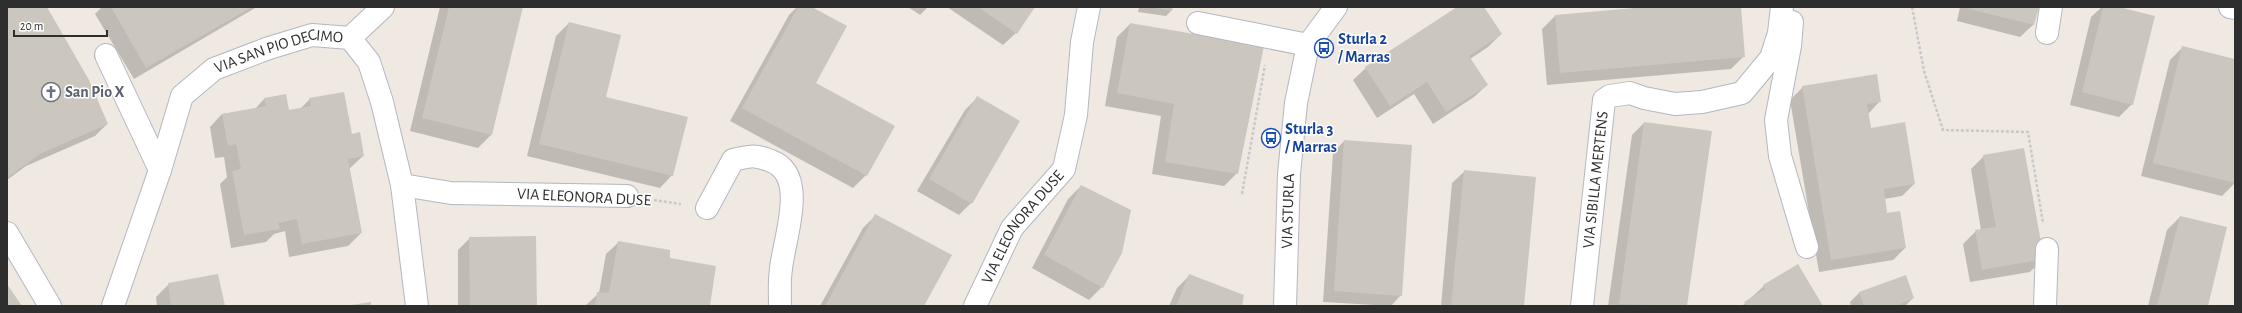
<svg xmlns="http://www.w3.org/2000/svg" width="2242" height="313" viewBox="0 0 2242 313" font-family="'Alegreya Sans',sans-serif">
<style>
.shadow{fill:#0003}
.building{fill:#cbc7bf}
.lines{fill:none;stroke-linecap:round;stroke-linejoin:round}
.minor-casing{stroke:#b4b7c1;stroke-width:24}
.path{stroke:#c9c9c9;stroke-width:2.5;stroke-dasharray:3 2;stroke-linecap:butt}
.minor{stroke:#fff;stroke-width:22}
.labels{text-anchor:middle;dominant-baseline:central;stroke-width:3;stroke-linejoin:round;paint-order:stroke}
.transit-label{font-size:16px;font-weight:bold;fill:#164399;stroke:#fff;text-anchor:start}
.street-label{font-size:16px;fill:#2e2e2e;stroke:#fff}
.worship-label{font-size:16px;font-weight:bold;fill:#5b616d;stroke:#fff;text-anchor:start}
</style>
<rect width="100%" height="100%" fill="#efe9e1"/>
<g class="shadow">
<path d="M7,7H46L107,124L95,136L26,166L7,180Z"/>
<path d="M102,7H257L134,79L95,14Z"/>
<path d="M440,7H522L491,135L478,148L410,131Z"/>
<path d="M797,7H810L815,83L866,175L853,188L730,121L789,15Z"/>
<path d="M908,7H928L920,15Z"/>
<path d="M947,7H1034L1016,33L1003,45Z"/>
<path d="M1139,7H1172L1171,11L1166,16L1138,12Z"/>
<path d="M1459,7H1483L1501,34L1488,47L1470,59L1487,85L1474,97L1433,124L1414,94L1377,118L1353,80L1366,68Z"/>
<path d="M1657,7H1740L1744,56L1731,69L1547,85L1542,29L1555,16Z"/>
<path d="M1960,7H2038L2033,25L2020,37L1957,21Z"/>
<path d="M2102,7H2115L2132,104L2119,117L2070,105L2091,17Z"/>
<path d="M569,23L605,98L672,175L660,188L527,156L556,36Z"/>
<path d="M1130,24L1237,173L1224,186L1152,174L1161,116L1105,106L1117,37Z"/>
<path d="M2183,47L2235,60V183L2222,196L2141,176L2170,60Z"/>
<path d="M1803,87L1880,101L1868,114L1870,129L1914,184L1902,196L1884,199L1887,214L1905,248L1893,260L1819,272L1790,100Z"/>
<path d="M977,98L971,203L959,215L917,191L965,110Z"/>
<path d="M264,99L288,111L300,109L310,99L363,156L349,169L361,233L348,246L289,257L285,231L274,234L266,242L231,248L220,184L227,177L224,157L215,158L210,127L222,114L255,109Z"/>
<path d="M1644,123L1710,132L1686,306H1608L1632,135Z"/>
<path d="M1344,141L1401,295L1391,306L1323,302L1333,153Z"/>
<path d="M1984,156L2043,259L2030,272L1970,282L1963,244L1976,231L1981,230L1971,169Z"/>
<path d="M1465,171L1523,306H1441L1452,183Z"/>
<path d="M1081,186L1102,287L1089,300L1032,268L1068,199Z"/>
<path d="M876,215L923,306H820L863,228Z"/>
<path d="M2180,217L2225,228L2207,306H2148L2167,230Z"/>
<path d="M470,238L536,306H458V250Z"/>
<path d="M619,242L669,259L709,306H585L599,293L606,254Z"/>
<path d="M1190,275L1241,306H1169L1177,288Z"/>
<path d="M169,284L224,306H157L156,297Z"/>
<path d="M1764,286L1822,306H1742Z"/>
<path d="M1859,293L1913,298L1905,306H1851L1850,302Z"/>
</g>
<g class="building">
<path d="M7,7H47L89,80L108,124L40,154L7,178Z"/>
<path d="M111,7H252L146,68Z"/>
<path d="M449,7H523L492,135L422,118Z"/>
<path d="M798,7H812L847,26L816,83L895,126L867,176L742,108Z"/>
<path d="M978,7H1035L1017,34Z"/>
<path d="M1151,7H1173L1172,11Z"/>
<path d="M1457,7H1484L1502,34L1469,56L1488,85L1446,112L1427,82L1390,106L1365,67Z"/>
<path d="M1646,7H1741L1745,57L1560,73L1555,15Z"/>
<path d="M1969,7H2039L2034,25L1969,9Z"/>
<path d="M2103,7H2119L2155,16L2133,105L2082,92Z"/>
<path d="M569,22L621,35L606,97L688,117L673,176L539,144Z"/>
<path d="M1130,23L1264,46L1238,174L1165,162L1174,104L1117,93Z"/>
<path d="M2182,46L2235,59V183L2153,163Z"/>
<path d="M1877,74L1881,102L1867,104L1871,128L1905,122L1915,184L1884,189L1887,213L1900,211L1906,248L1831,260L1802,86Z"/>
<path d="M344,92L352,134L360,132L364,156L348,159L362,233L302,244L297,219L278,223L280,229L244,235L232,171L241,169L236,144L228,146L222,114L266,106L264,98L286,94L289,110L311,106L309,98Z"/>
<path d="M977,96L1020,121L972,204L929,179Z"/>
<path d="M1644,122L1712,131L1687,306L1619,304Z"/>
<path d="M1344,140L1412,145L1402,296L1334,291Z"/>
<path d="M2024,148L2044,259L1982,270L1975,230L1996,227L1983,155Z"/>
<path d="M1464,170L1536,177L1524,306H1451Z"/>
<path d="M1081,185L1131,210L1122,253L1103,288L1044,255Z"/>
<path d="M875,214L952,255L924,306H825Z"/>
<path d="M2180,216L2227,227L2208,306H2157Z"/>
<path d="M536,236L537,306H470L469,237Z"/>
<path d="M618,241L670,250V258L716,266L710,306H595L597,292L609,293Z"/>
<path d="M1798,264L1823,306H1747L1744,302L1765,289L1763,285Z"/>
<path d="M218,274L225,306H171L168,283Z"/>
<path d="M1189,274L1244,295L1242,306H1176Z"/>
<path d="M1906,275L1914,298L1896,306H1864L1859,292Z"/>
<path d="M7,284L22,306H7Z"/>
<path d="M371,302V306H351V305Z"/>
</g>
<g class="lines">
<defs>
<g id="minor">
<path d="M2230,7L2235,8"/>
<path d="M1792,22L1790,46L1776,120L1780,156L1807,247"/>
<path d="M1198,23L1308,45"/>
<path d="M2047,33L2051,7"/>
<path d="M350,38L383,7"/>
<path d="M106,55L160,170"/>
<path d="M402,185L451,193L627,196"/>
<path d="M707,208L733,160C751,156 754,154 771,161C809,175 784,238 781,269C779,281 780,294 780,306"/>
<path d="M7,233L50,306"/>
<path id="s1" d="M113,306L160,170L182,96L214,69L269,48L312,35L350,38L369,62L382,102L402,185L417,306"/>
<path id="s2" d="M975,306L1012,228L1064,169L1076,115L1082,42L1089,7"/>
<path id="s3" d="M1285,306L1289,174L1296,103L1308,45L1336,7"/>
<path id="s4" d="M1582,306L1604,100L1610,96L1630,93L1644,98L1675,104L1702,102L1742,93L1771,58L1779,33L1782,7"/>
<path d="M2045,306L2047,249"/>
</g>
</defs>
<use href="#minor" class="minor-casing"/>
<g class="path">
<path d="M1912,7L1924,71L1943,130L2028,132L2043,223"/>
<path d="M1242,194L1265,65"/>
<path d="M654,200L681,204"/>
</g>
<use href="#minor" class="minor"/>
</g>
<defs>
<symbol id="bus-ring" viewBox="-11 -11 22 22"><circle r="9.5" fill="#fff" stroke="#1a4fb4" stroke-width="1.5"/><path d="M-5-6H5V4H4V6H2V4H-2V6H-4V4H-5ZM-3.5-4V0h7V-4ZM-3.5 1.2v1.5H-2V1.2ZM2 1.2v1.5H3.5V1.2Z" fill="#1a4fb4"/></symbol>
<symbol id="church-ring" viewBox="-11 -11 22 22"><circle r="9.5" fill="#fff" stroke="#6b7280" stroke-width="1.5"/><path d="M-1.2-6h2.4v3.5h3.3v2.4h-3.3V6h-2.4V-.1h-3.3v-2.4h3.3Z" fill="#6b7280"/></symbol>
</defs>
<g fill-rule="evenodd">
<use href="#bus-ring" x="1313" y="37" width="22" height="22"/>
<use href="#church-ring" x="40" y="81" width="22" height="22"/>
<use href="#bus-ring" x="1260" y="127" width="22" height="22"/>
</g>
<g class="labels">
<g class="transit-label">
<text x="1338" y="39">Sturla 2<tspan x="1338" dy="18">/ Marras</tspan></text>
<text x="1285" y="129">Sturla 3<tspan x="1285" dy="18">/ Marras</tspan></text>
</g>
<g class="street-label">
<text stroke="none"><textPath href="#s1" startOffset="331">VIA SAN PIO DECIMO</textPath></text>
<text stroke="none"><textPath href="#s4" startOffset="127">VIA SIBILLA MERTENS</textPath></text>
<text transform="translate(584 197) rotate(3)">VIA ELEONORA DUSE</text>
<text stroke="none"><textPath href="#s3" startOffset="95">VIA STURLA</textPath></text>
<text stroke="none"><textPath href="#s2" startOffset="93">VIA ELEONORA DUSE</textPath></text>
</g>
<g class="worship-label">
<text x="65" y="92">San Pio X</text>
</g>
</g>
<rect width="2242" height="313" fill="none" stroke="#2e2e2e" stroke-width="16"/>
<path d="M14 30v6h93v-6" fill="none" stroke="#2e2e2e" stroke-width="2"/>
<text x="20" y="30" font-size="12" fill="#2e2e2e" stroke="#ffffff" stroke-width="3" paint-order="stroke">20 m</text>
</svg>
